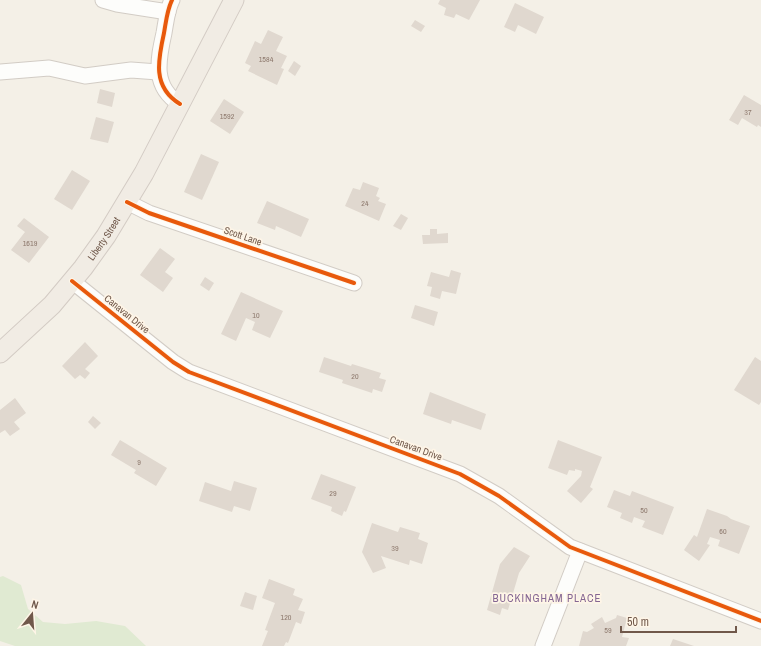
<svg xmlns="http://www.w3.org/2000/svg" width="761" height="646" viewBox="0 0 761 646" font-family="'Archivo Narrow',sans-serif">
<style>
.green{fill:#e0ead2}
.building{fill:#e0d8cf}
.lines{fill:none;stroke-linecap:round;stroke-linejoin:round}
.minor-casing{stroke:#d2ccc5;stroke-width:17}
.major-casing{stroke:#d3cbc4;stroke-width:21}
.minor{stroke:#fdfdfb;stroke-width:15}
.major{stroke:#f1ece4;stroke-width:19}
.cycleway-casing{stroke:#fef5e7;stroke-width:6}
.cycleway{stroke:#e8590c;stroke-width:4}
.labels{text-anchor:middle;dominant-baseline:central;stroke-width:3.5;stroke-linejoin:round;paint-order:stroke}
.number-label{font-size:8px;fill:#8e7a6e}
.street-label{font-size:10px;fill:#70584a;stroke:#fef5e7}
.neighbourhood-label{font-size:11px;letter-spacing:1px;fill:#846693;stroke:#fef5e7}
</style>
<rect width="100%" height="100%" fill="#f4f0e7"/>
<path class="green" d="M3,576L21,585L28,609L43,622L65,624L96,621L125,626L146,646H15L0,641V577Z"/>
<g class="building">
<path d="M440,0H480L469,20L456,14L454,18L444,15L446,8L438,4Z"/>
<path d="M515,3L544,17L536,34L518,25L515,32L504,27Z"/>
<path d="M415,20L425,26L421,32L411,26Z"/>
<path d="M268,30L283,37L276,51L287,56L281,68L284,69L277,85L248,71L251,66L245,63L255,41L261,44Z"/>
<path d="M294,61L301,66L295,76L288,71Z"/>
<path d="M100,89L115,93L112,107L97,103Z"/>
<path d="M744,95L761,105V127L758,125L757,127L742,118L738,125L729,120Z"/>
<path d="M224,99L244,112L230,134L210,121Z"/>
<path d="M96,117L114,122L108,143L90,139Z"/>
<path d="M201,154L219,162L202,200L184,192Z"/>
<path d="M72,170L90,181L72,210L54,199Z"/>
<path d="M363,182L379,188L376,196L380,198L378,201L386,204L379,221L345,206L353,188L360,190Z"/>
<path d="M267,201L309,219L301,237L276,226L275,230L257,223Z"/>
<path d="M401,214L408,218L401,230L393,226Z"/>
<path d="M24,218L49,237L29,263L11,250L25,232L17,226Z"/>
<path d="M430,229H437V234L448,233V243L423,244L422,235H430Z"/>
<path d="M160,248L175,259L165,272L173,278L163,292L140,275Z"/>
<path d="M451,270L461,273L456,294L442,291L440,299L430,296L432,287L427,286L431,272L449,277Z"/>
<path d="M205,277L214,283L209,291L200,285Z"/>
<path d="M241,292L283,311L270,338L252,330L255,322L246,318L236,341L221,334Z"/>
<path d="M415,305L438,312L434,326L411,318Z"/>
<path d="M85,342L98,356L85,369L90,373L85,379L80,375L75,379L62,366Z"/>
<path d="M324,357L351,366L352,364L381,373L379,378L386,380L382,392L373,389L372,393L342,383L343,380L319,372Z"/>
<path d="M755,357L761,361V402L759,405L734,390Z"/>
<path d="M430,392L486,414L481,430L452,420L451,424L423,414Z"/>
<path d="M15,398L26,413L14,422L20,429L10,436L5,430L0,433V410Z"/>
<path d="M93,416L101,423L95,429L88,422Z"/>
<path d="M120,440L167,468L156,486L134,473L136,470L111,455Z"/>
<path d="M558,440L602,457L590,487L593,489L581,503L567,491L581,476L582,471L575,469V471L569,470L567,475L548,468Z"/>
<path d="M321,474L356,487L346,512L344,511L342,516L331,511L332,507L311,499Z"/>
<path d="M234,481L257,488L250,511L234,506L232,512L199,501L205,482L231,491Z"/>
<path d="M614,490L630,496L632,491L674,507L663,535L642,527L645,521L634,517L632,523L620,518L622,513L607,507Z"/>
<path d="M707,509L727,516L731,519L750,526L739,554L718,546L720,540L710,537L707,544L710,545L699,561L684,550L694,535L697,537Z"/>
<path d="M372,523L398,532L400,527L420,533L418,539L428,543L422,564L410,560L409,565L381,556L386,568L373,573L362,552Z"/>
<path d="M514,547L530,556L519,573L508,610L502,608L500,615L487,610L500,564Z"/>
<path d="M269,579L295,589L293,595L303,599L298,610L305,612L301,624L296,622L288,643L286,642L284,646H262L268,631L265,630L275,603L262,598Z"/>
<path d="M245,592L257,596L253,610L240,606Z"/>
<path d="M617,615L627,618L622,637L629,638L626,646H579L583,631L587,632L594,628L591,624L602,617L605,623L616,618Z"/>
<path d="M673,639L694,646H670Z"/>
</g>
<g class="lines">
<defs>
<g id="minor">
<path d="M103,0L117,4L168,12"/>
<path d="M172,0C167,10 166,22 164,33C158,60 152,87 180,104"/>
<path d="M0,72L49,68L85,76L131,70L158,72"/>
<path d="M127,202L149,213L354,283"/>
<path d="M72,281L173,362L189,372L460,474L499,496L570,547L761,621"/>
<path d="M543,646L580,551"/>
</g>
<g id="major">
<path id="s1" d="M0,353L52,305L83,268L106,236L144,173L234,0"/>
</g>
</defs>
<use href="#minor" class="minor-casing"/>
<use href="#major" class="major-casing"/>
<use href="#minor" class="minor"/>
<use href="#major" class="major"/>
<defs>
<g id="cycleway">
<path d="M172,0C167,10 166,22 164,33C158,60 152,87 180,104"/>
<path d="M127,202L149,213L354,283"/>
<path d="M72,281L173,362L189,372L460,474L499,496L570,547L761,621"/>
</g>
</defs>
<use href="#cycleway" class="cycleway-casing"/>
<use href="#cycleway" class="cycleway"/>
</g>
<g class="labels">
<g class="number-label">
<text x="266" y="59">1584</text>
<text x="748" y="112">37</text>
<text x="227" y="116">1592</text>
<text x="365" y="203">24</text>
<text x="30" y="243">1619</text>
<text x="256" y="315">10</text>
<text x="355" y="376">20</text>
<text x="139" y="462">9</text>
<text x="333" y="493">29</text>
<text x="644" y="510">50</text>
<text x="723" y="531">60</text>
<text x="395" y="548">39</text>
<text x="286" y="617">120</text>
<text x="608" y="630">59</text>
</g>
<g class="street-label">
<text transform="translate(243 236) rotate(19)">Scott Lane</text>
<text stroke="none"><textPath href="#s1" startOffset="155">Liberty Street</textPath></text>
<text transform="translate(127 314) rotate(39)">Canavan Drive</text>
<text transform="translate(416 448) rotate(20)">Canavan Drive</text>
</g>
<g class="neighbourhood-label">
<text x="547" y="598">BUCKINGHAM PLACE</text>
</g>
</g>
<g transform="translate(32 614) rotate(17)" stroke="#fef5e7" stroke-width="3" paint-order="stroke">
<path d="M0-3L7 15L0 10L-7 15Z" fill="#70584a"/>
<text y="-6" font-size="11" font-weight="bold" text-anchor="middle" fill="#70584a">N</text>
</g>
<path d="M621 626v6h115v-6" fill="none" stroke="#70584a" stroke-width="2"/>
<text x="627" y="626" font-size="12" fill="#70584a" stroke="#fef5e7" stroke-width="3" paint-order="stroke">50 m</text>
</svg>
